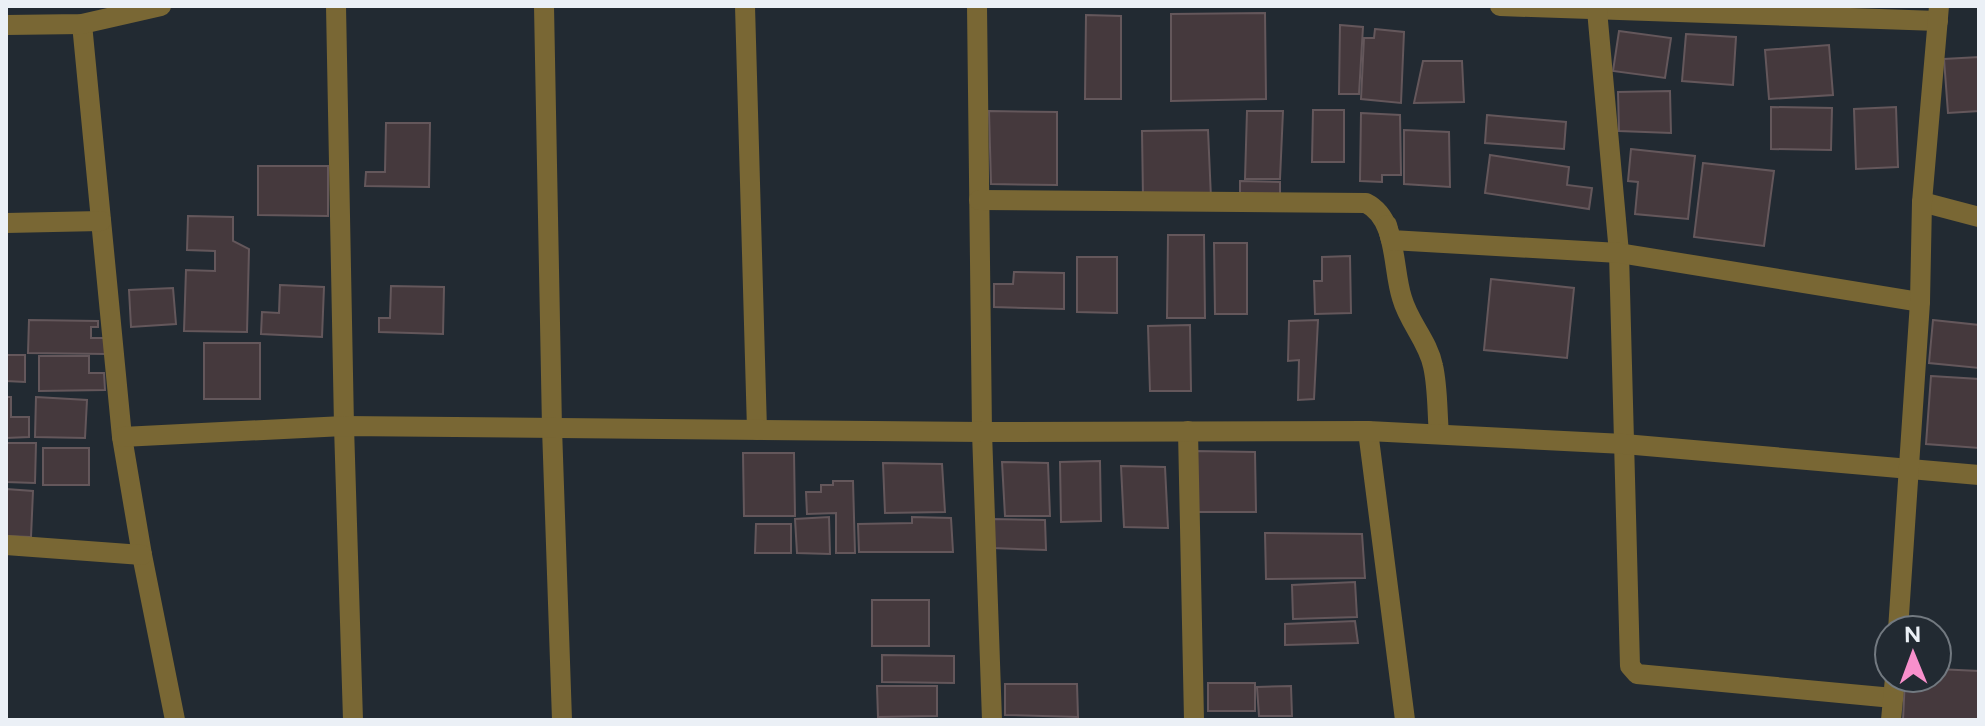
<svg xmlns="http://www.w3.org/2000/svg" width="1985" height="726" viewBox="0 0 1985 726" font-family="Figtree,sans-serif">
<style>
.building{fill:#45393d;stroke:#64575b;stroke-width:2}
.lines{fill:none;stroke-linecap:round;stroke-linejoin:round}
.street{stroke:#796734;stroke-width:20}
</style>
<rect width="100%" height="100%" fill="#222a32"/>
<g class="building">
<path d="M1265,13L1266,99L1171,101V14Z"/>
<path d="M1086,15L1121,16V99H1085Z"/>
<path d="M1340,25L1363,27L1359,94H1339Z"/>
<path d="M1375,29L1404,32L1401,103L1361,99L1364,38H1374Z"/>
<path d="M1619,31L1671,38L1665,78L1613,71Z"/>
<path d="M1686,34L1736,37L1733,85L1682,81Z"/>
<path d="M1829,45L1833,95L1769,99L1765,50Z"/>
<path d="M1979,57V111L1948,113L1944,59Z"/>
<path d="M1423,61H1462L1464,102L1414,103Z"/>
<path d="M1670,91L1671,133L1619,131L1618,92Z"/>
<path d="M1771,107L1832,108L1831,150L1771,149Z"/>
<path d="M1896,107L1898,167L1856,169L1854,109Z"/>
<path d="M1313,110H1344V162H1312Z"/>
<path d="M989,111L1057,112V185L991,184Z"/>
<path d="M1247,111H1283L1280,179H1245Z"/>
<path d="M1361,113L1400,115L1401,175H1382V182L1360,181Z"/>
<path d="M1487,115L1566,122L1564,149L1485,143Z"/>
<path d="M386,123H430L429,187L365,186L366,172H385Z"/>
<path d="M1208,130L1211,198H1143L1142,131Z"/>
<path d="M1404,130L1449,132L1450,187L1404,184Z"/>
<path d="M1631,149L1695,156L1688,219L1635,214L1638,182L1628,181Z"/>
<path d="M1490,155L1569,167L1567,185L1592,188L1589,209L1485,193Z"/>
<path d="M1703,163L1774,171L1764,246L1694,237Z"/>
<path d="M258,166H328V216L258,215Z"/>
<path d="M1240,181L1280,182V199L1240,198Z"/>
<path d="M188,216L233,217V241L249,249L247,332L184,331L186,270L215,271V251L187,250Z"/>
<path d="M1168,235H1204L1205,318H1167Z"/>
<path d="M1214,243H1247V314H1215Z"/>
<path d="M1350,256L1351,313L1315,314L1314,281H1322V257Z"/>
<path d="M1077,257H1117V313L1077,312Z"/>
<path d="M1014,272L1064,273V309L994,307V284H1013Z"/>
<path d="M1491,279L1574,288L1567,358L1484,350Z"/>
<path d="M280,285L324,287L322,337L261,334L262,312L279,313Z"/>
<path d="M391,286L444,287L443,334L379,332V318H390Z"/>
<path d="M173,288L176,324L131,327L129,290Z"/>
<path d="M29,320L98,321V327H91V338H107L106,354L28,353Z"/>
<path d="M1318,320L1314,399L1298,400L1299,360L1288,361L1289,321Z"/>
<path d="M1933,320L1979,325V368L1929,363Z"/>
<path d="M1190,325L1191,391H1150L1148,326Z"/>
<rect x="204" y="343" width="56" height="56"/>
<path d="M6,355H25V382L6,381Z"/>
<path d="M39,356H89V373H104L105,390L39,391Z"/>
<path d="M1931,376L1979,379V448L1926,444Z"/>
<path d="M6,397H11V417H29V437L6,438Z"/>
<path d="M36,397L87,400L85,438L35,437Z"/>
<path d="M6,443H36L35,483L6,482Z"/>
<rect x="43" y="448" width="46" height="37"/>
<path d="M1195,451L1255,452L1256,512H1198Z"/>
<path d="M743,453H794L795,516H744Z"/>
<path d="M1100,461L1101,521L1061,522L1060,462Z"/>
<path d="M1002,462L1048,463L1050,516H1005Z"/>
<path d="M883,463L942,464L945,512L885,513Z"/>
<path d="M1121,466L1165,467L1168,528L1124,527Z"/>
<path d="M833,481H853L855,553H836V513L807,514L806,492H821V485H833Z"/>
<path d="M6,489L33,491L31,537L6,536Z"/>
<path d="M829,517L830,554L797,553L795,519Z"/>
<path d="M912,517L951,518L953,552H859L858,524L912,523Z"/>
<path d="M990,519L1045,520L1046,550L992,548Z"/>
<path d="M756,524H791V553H755Z"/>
<path d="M1265,533L1362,534L1365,578L1266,579Z"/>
<path d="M1355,582L1357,617L1293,619L1292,585Z"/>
<rect x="872" y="600" width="57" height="46"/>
<path d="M1355,621L1358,643L1285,645V624Z"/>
<path d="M882,655L954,656V683L882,682Z"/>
<path d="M1937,669L1979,671V720H1903L1905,678H1937Z"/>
<rect x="1208" y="683" width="47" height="28"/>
<path d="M1005,684H1077L1078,717L1005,715Z"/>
<path d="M877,686H937V716L878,717Z"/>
<path d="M1291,686L1292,716H1259L1257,687Z"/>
</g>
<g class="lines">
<g class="street">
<path d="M336,6L344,426L353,720"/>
<path d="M544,6L552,428L562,720"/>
<path d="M745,6L757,430"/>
<path d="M977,6L982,432L992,720"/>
<path d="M1500,6L1938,21"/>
<path d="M1597,10L1619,253L1630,666L1637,674L1893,698"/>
<path d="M82,24L122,437L142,555L175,720"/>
<path d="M6,25L82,24L161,6"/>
<path d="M979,200L1366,203C1398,219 1392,268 1402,298C1409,323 1428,341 1433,366C1438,388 1437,412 1439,434"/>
<path d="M1922,202L1979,217"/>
<path d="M6,223L101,221"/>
<path d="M1387,225L1391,240L1619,253L1920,302"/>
<path d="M1188,431L1194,720"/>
<path d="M1368,431L1405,720"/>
<path d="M122,437L344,426L982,432L1368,431L1624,444L1979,475"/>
<path d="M6,545L142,555"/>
<path d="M1898,630L1920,302L1922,202L1939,6"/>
<path d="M1891,720L1895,678"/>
</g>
</g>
<rect width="1985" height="726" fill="none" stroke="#ebf0f6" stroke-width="16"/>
<g transform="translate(1913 654) rotate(359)"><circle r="38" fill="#222a32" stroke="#727980" stroke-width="2"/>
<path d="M0-6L14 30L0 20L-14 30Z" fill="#f890cc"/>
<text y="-12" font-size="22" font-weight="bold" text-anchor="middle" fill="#ebf0f6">N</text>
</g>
</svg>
